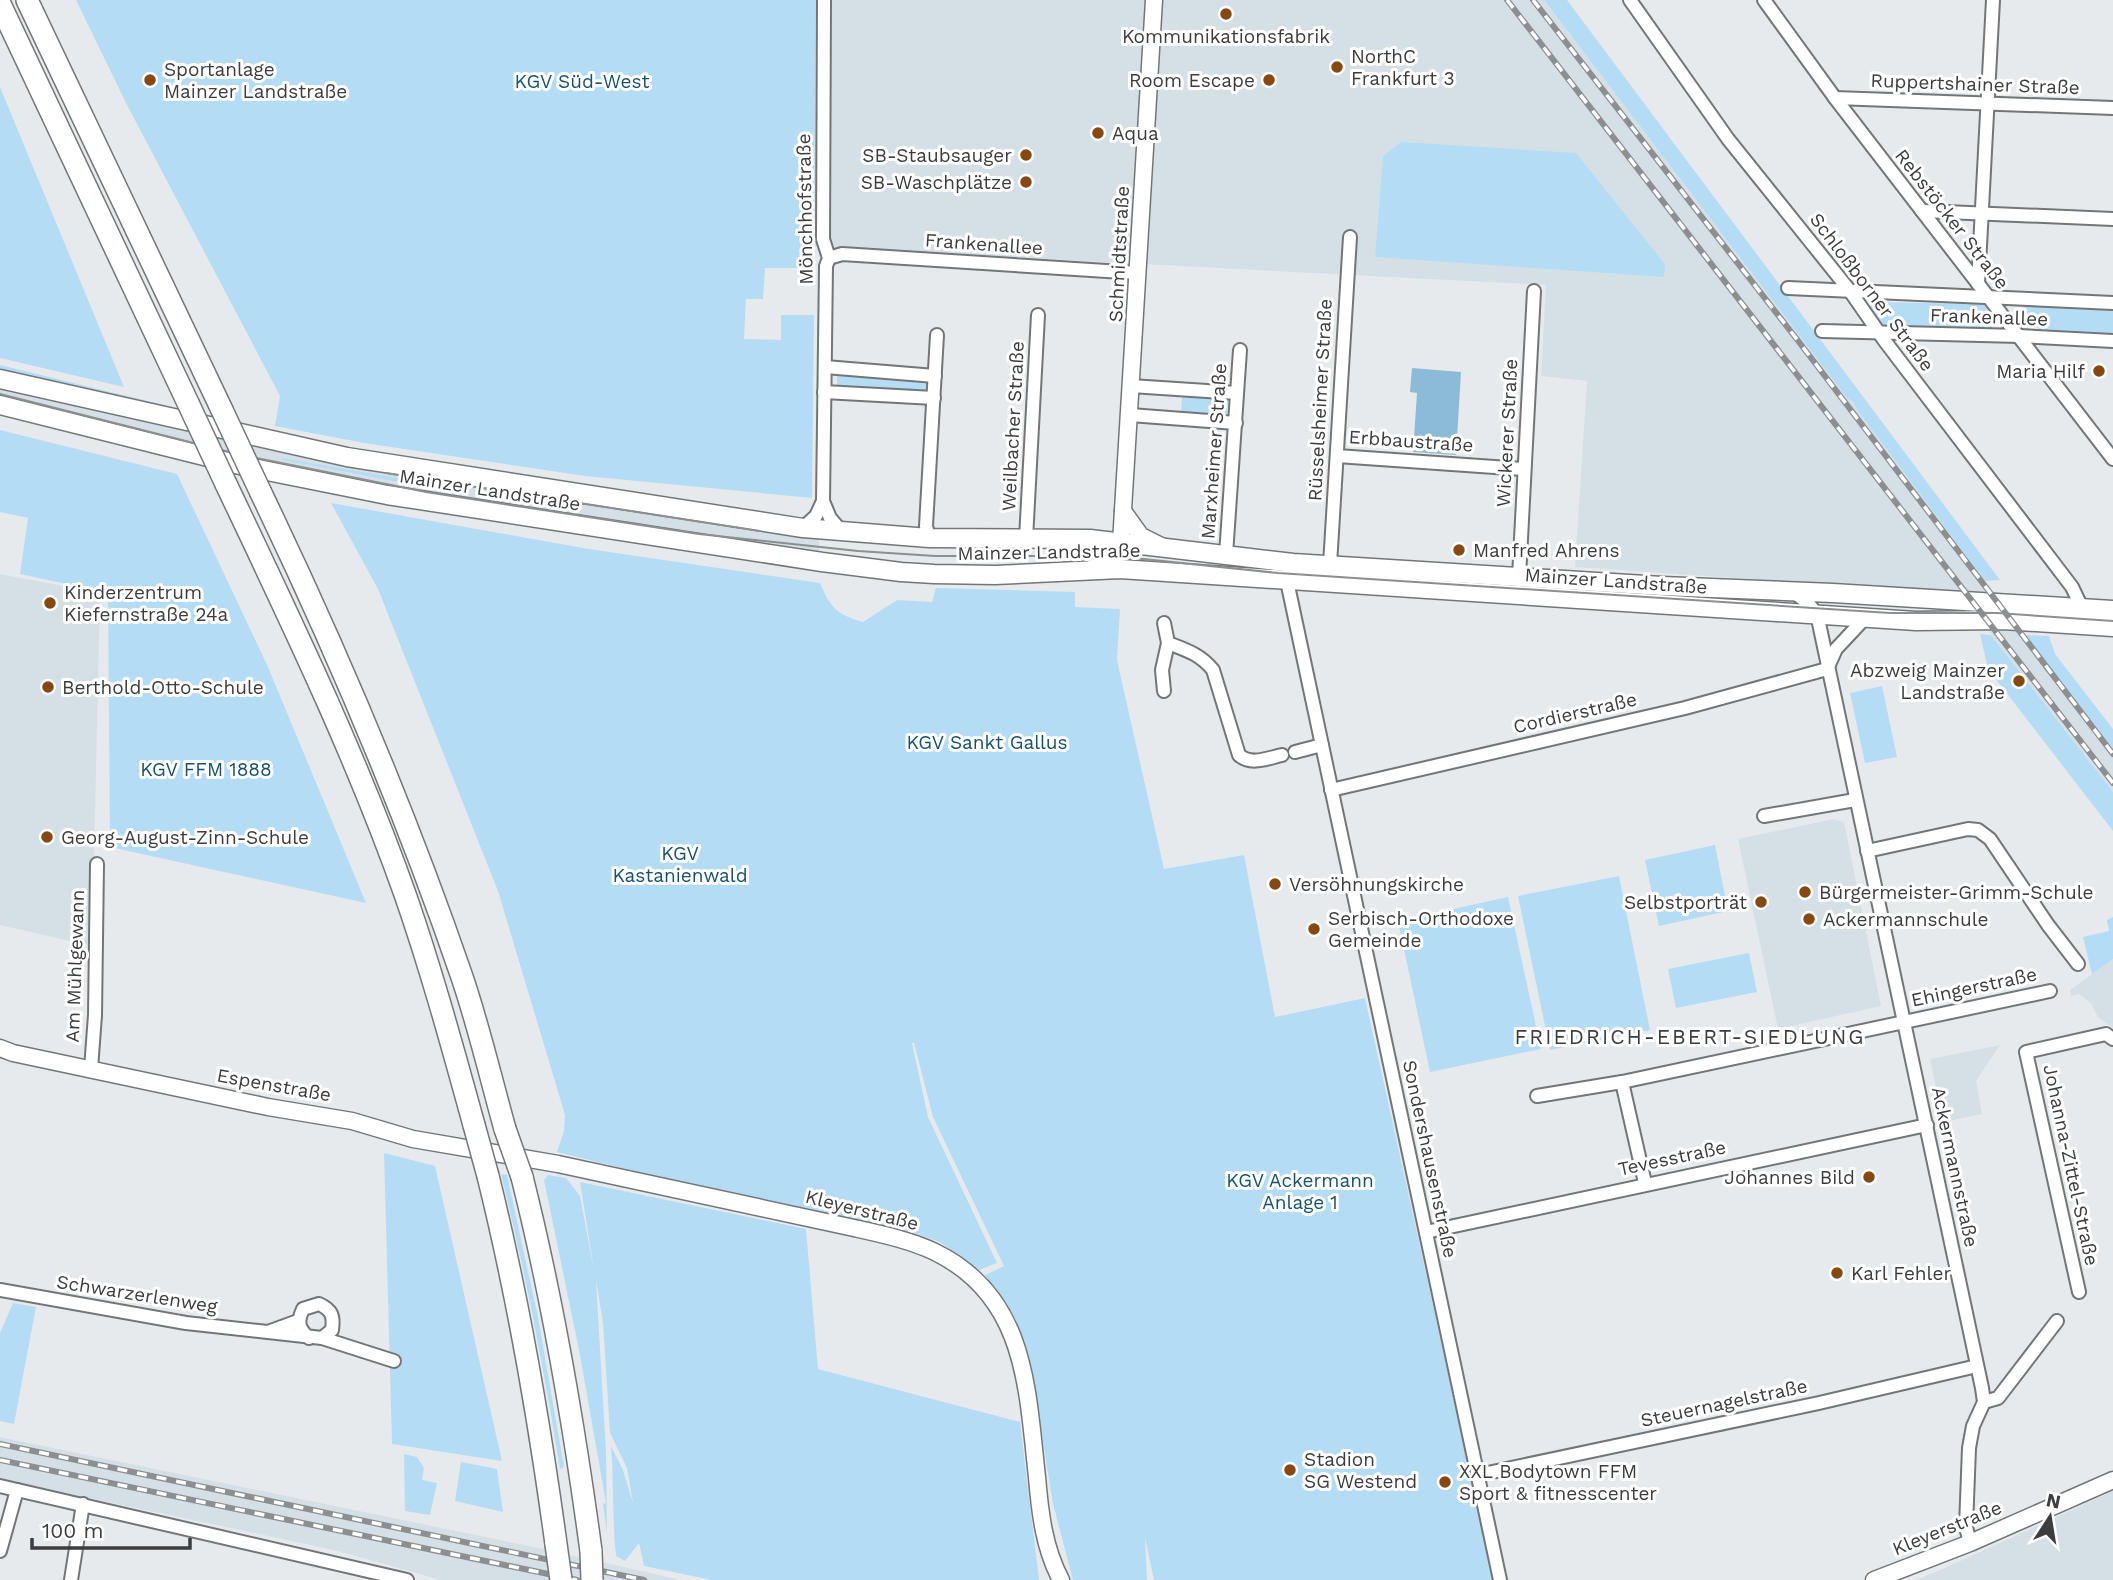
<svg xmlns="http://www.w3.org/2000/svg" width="2113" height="1580" viewBox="0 0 2113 1580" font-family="'Work Sans',sans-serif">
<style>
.built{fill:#d5e0e6}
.green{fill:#b4ddf5}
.forest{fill:#8bbbd6}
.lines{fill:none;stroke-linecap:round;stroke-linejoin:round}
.street-casing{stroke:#737677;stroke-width:16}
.secondary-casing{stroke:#737677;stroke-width:19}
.primary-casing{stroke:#737677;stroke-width:21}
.highway-casing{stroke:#737677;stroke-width:24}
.street{stroke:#fff;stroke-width:12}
.secondary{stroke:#fff;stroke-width:16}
.primary{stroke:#fff;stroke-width:18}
.highway{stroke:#fff;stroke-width:21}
.tram{stroke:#8c8e8f;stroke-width:2}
.rail-casing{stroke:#8c8e8f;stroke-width:6}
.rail{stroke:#fff;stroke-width:3.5;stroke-dasharray:10;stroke-linecap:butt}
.highway-bridge-casing{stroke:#737677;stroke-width:24;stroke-linecap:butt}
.highway-bridge{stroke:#fff;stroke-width:21}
.poi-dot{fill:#884812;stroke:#fff;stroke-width:2.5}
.labels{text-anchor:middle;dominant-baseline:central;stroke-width:6;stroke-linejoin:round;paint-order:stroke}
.poi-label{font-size:19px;fill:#3c3d3e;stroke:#fff;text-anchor:start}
.park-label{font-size:19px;fill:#18526e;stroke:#fff}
.street-label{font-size:19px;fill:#3c3d3e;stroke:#fff}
.neighbourhood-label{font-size:21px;letter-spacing:2px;fill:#3c3d3e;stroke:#fff}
</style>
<rect width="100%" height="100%" fill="#e7eaec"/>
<g class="built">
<path d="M816,0H1544L1847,398L1857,406L1858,411L2025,635L2113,746V792L1959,593L1575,567L1587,381L1541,376L1546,285L815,247Z"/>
<path d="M0,385L819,537V555L422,492L322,473L321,476L0,399Z"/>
<path d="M0,574L100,593L92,946L0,925Z"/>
<path d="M1834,819L1844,822L1881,1006L1778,1029L1738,839Z"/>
<path d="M2113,959V1028L2098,1017L2091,1003L2079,994L2071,996L2070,990Z"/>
<path d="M2000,1045L1976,1081L1982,1114L1943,1122L1930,1059Z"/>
<path d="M0,1437L534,1547L682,1580H441L338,1551L0,1479Z"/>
<path d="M2113,1491V1580H1916L1947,1567Z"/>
</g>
<g class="green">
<path d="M76,0H816L814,268H765L763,299H746L744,339L781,340V315H814L812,498L585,476L364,443L275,426L280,396L126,103Z"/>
<path d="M1544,0H1567L2000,580L1985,581L1858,411L1853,402L1847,398Z"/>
<path d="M0,87L124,387L0,358Z"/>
<path d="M1401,142L1576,153L1665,264L1664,277L1375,257L1383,156Z"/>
<path d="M1867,302L1984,304L1993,320L1992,329L1881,327Z"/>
<path d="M2022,306L2113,310V334L2040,331Z"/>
<path d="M0,365L164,405L168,413L0,373Z"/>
<path d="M842,371L922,377L927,382V390L922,394L840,389L837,385V375Z"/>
<path d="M1182,397L1228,399L1227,415L1181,413Z"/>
<path d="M0,430L177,474L268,667L366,903L110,847L108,593L20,574L28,518L0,512Z"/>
<path d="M282,458L443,486L442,489L447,490L446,491L283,460Z"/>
<path d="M331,503L589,549L820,583C830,607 837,615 863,622L897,600L932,602L936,588L1075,592V607L1120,609L1117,660L1164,869L1244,855L1275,1017L1365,998L1494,1580H1154L1145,1538L1147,1580H1073L1053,1504L1029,1355L985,1275L1004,1266L933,1117L914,1043H912L928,1117L997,1263L979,1270L940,1242L908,1231L642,1173L557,1152L564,1131L565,1115L498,891L378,589Z"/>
<path d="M1980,634L1991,635L2113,792V831L1988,669Z"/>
<path d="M2025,635L2049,636L2055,654L2113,729V748Z"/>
<path d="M1882,686L1897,757L1865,763L1850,693Z"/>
<path d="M1715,845L1728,911L1659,926L1645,860Z"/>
<path d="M1619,876L1650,1030L1550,1050L1518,896Z"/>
<path d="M1508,897L1541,1049L1430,1072L1398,921Z"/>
<path d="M2113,917V959L2092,974L2083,937L2109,931L2107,920Z"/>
<path d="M1749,953L1757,992L1676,1008L1668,969Z"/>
<path d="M384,1153L435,1166L502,1461L392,1444Z"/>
<path d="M501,1174L507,1175L538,1317L564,1467L560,1469C544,1369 525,1271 501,1174Z"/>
<path d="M548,1175L566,1178L580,1196L594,1271L580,1182L806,1229L818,1369L1020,1422L1039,1580H712L644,1566L639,1543L625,1561L616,1556C612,1519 614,1483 611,1446L623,1470L633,1503L627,1468L610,1433L603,1323L596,1280L606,1452L607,1533L603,1504L606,1503L580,1355L544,1180Z"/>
<path d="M13,1303L36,1307L14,1424L0,1421V1333Z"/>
<path d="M404,1454L417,1457L424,1468L422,1480L437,1483L430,1515L405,1511Z"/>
<path d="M461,1462L497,1469L503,1512L455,1501Z"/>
</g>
<path class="forest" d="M1412,368L1461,372L1456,455L1413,452L1417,393L1410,392Z"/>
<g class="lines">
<defs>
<g id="street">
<path d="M824,0L823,239L829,258L826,266L823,501L830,518L842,532"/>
<path d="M1630,0L1728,139L1850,291L1884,340L2072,587L2082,608"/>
<path d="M1764,0L1835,98L2113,459"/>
<path d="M1835,98L2113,108"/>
<path d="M1922,211L2113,219"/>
<path d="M829,258L842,254L1138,273"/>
<path d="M1978,284L1993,0"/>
<path d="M1788,288L2113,303"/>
<path d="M1822,331L2020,336L2113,341"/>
<path d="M825,367L935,376"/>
<path d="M1131,386L1237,393"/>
<path d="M824,392L934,398"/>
<path d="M1130,415L1236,423"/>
<path d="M1337,456L1523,469"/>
<path d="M803,528L816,516L823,501"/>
<path d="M929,538L926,526L937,335"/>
<path d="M1026,539L1038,315"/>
<path d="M1226,555L1240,350"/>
<path d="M1330,565L1350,237"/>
<path d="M1519,577L1534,291"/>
<path d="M1287,581L1500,1580"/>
<path d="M1793,592L1808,603L1817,614L1982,1388L1984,1402L1973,1426L1969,1448L1966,1527L1970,1543"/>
<path d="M1168,643C1186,650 1200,654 1213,670L1239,755C1251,766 1268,758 1282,755"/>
<path d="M1827,669L1836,649L1866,617"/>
<path d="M1164,691L1162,670L1168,643L1164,623"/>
<path d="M1295,752L1322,745"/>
<path d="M1331,790L1685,708L1827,669"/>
<path d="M1764,816L1855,800"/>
<path d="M1867,851L1968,829L1978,830L1990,839L2048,925L2078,964"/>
<path d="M91,1069L95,1015L97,864"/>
<path d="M1622,1082L1645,1183"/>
<path d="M1537,1096L1622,1082L2050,991"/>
<path d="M1426,1232L1927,1125"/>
<path d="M0,1290L186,1323L268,1332"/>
<path d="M2079,1292L2026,1052L2106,1034L2113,1039"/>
<path d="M298,1321L268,1332L322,1338L332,1330C334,1316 332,1310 319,1304L303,1309C297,1322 298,1328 309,1338"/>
<path d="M322,1338L394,1361"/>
<path d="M1984,1402L1998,1398L2057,1321"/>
<path d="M1478,1475L1819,1403L1977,1366"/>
<path d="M0,1486L407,1580"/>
<path d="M0,1551L17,1490"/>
<path d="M71,1580L83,1504"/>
</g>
<g id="secondary">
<path d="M1123,511L1141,536L1161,546"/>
<path d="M1088,571L1114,556L1121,543L1154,0"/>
<path d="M0,1048L13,1053L268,1107L352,1121L413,1139L558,1164L854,1228C881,1234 910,1240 935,1252C1027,1297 1027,1389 1037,1477C1040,1513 1044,1548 1061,1580"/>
<path d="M1874,1580L1970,1543L2113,1480"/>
</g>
<g id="primary">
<path d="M0,379L347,457L803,528L929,538L1090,539L1293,563L1662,586L1833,593L2113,610"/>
<path d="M0,405L248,467L387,495L822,562L901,572L934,574L995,575L1120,569L1916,621L2003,620L2113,627"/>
</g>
<g id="highway">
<path d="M27,0L222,410"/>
<path d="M0,4L188,403"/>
<path d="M226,484C290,619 356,755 406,897C432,972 453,1049 474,1125"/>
<path d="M261,493C337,651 405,811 462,977C479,1027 491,1079 505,1129"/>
<path d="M488,1176C518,1297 539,1419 556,1544"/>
<path d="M522,1177C553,1300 574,1425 591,1551"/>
</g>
</defs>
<use href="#street" class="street-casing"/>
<use href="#secondary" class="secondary-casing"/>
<use href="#primary" class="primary-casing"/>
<use href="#highway" class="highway-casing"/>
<use href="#street" class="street"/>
<use href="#secondary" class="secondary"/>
<use href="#primary" class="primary"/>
<use href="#highway" class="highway"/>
<g class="tram">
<path d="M0,394L237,454L426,492L699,534L858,551L935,556H1114L1278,573L1890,613H1997L2113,621"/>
<path d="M386,473L760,531"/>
</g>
<defs>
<g id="rail">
<path d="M1507,0L2113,783"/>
<path d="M1533,0L1799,342L2113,754"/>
<path d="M0,1444L644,1580"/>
<path d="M0,1460L577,1580"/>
</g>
</defs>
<use href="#rail" class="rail-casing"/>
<use href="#rail" class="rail"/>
<defs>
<g id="highway-bridge">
<path d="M188,403L226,484"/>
<path d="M222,410L261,493"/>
<path d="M474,1125L488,1176"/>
<path d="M505,1129L522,1177"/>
<path d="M556,1544L561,1580"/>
<path d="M591,1551L592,1580"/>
</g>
</defs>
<use href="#highway-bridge" class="highway-bridge-casing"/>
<use href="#highway-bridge" class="highway-bridge"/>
</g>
<g class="poi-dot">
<circle cx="1226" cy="14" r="7"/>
<circle cx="1337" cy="67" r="7"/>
<circle cx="150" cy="80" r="7"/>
<circle cx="1269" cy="80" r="7"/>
<circle cx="1098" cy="133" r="7"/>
<circle cx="1026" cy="155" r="7"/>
<circle cx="1026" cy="182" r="7"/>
<circle cx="2099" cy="371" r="7"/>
<circle cx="1459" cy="550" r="7"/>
<circle cx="50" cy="603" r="7"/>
<circle cx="2019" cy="681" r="7"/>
<circle cx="48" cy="687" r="7"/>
<circle cx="47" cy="837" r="7"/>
<circle cx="1275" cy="884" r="7"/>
<circle cx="1805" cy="892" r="7"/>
<circle cx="1761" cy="902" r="7"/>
<circle cx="1809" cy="919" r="7"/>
<circle cx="1314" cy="929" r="7"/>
<circle cx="1869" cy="1177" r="7"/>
<circle cx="1837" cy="1273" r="7"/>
<circle cx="1290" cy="1470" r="7"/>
<circle cx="1445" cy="1482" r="7"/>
</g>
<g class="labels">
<g class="poi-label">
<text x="1226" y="36" text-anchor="middle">Kommunikationsfabrik</text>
<text x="1351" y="56">NorthC<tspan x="1351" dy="22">Frankfurt 3</tspan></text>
<text x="164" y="69">Sportanlage<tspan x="164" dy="22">Mainzer Landstraße</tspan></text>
<text x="1255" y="80" text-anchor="end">Room Escape</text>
<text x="1112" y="133">Aqua</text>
<text x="1012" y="155" text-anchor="end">SB-Staubsauger</text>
<text x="1012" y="182" text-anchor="end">SB-Waschplätze</text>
<text x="2085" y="371" text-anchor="end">Maria Hilf</text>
<text x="1473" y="550">Manfred Ahrens</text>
<text x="64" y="592">Kinderzentrum<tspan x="64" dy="22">Kiefernstraße 24a</tspan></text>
<text x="2005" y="670" text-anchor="end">Abzweig Mainzer<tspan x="2005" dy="22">Landstraße</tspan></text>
<text x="62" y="687">Berthold-Otto-Schule</text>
<text x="61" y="837">Georg-August-Zinn-Schule</text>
<text x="1289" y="884">Versöhnungskirche</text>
<text x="1819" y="892">Bürgermeister-Grimm-Schule</text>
<text x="1747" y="902" text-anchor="end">Selbstporträt</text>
<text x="1328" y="918">Serbisch-Orthodoxe<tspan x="1328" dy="22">Gemeinde</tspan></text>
<text x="1823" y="919">Ackermannschule</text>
<text x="1855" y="1177" text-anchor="end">Johannes Bild</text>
<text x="1851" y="1273">Karl Fehler</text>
<text x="1304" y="1459">Stadion<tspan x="1304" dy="22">SG Westend</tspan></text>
<text x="1459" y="1471">XXL Bodytown FFM<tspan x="1459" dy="22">Sport &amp; fitnesscenter</tspan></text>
</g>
<g class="park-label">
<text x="582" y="81">KGV Süd-West</text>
<text x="987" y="742">KGV Sankt Gallus</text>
<text x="206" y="769">KGV FFM 1888</text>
<text x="680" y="853">KGV<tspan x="680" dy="22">Kastanienwald</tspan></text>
<text x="1300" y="1180">KGV Ackermann<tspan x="1300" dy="22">Anlage 1</tspan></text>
</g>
<g class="street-label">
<text transform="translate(1975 84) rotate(2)">Ruppertshainer Straße</text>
<text transform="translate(805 209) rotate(-91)">Mönchhofstraße</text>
<text transform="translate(1952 219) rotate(52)">Rebstöcker Straße</text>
<text transform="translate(984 244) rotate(4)">Frankenallee</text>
<text transform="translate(1119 254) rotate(-87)">Schmidtstraße</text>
<text transform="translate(1872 292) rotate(53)">Schloßborner Straße</text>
<text transform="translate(1989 317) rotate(2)">Frankenallee</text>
<text transform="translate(1320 400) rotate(-87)">Rüsselsheimer Straße</text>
<text transform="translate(1013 426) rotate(-87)">Weilbacher Straße</text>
<text transform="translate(1507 433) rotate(-87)">Wickerer Straße</text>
<text transform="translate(1411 441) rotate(4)">Erbbaustraße</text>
<text transform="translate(1214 451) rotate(-86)">Marxheimer Straße</text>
<text transform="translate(490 490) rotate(9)">Mainzer Landstraße</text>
<text transform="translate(1049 552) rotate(-1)">Mainzer Landstraße</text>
<text transform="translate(1616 581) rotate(4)">Mainzer Landstraße</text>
<text transform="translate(1575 713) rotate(-13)">Cordierstraße</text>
<text transform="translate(75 966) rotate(-88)">Am Mühlgewann</text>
<text transform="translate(1974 987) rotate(-12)">Ehingerstraße</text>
<text transform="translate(274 1085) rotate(10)">Espenstraße</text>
<text transform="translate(1672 1158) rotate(-12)">Tevesstraße</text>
<text transform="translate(1430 1159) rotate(78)">Sondershausenstraße</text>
<text transform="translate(2071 1165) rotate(78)">Johanna-Zittel-Straße</text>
<text transform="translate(1955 1167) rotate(78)">Ackermannstraße</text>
<text transform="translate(862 1210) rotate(14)">Kleyerstraße</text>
<text transform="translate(137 1294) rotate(9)">Schwarzerlenweg</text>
<text transform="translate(1724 1403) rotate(-12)">Steuernagelstraße</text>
<text transform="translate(1947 1528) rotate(-22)">Kleyerstraße</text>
</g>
<g class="neighbourhood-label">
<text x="1690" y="1036">FRIEDRICH-EBERT-SIEDLUNG</text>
</g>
</g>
<g transform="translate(2050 1517) rotate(12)" stroke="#ffffff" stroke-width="5" paint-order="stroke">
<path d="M0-5L12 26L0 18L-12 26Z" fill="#3c3d3e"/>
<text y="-10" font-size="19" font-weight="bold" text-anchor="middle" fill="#3c3d3e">N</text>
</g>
<path d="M32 1538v10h158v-10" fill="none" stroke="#3c3d3e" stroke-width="3.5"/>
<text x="42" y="1538" font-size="21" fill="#3c3d3e" stroke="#ffffff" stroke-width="5" paint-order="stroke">100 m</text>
</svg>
